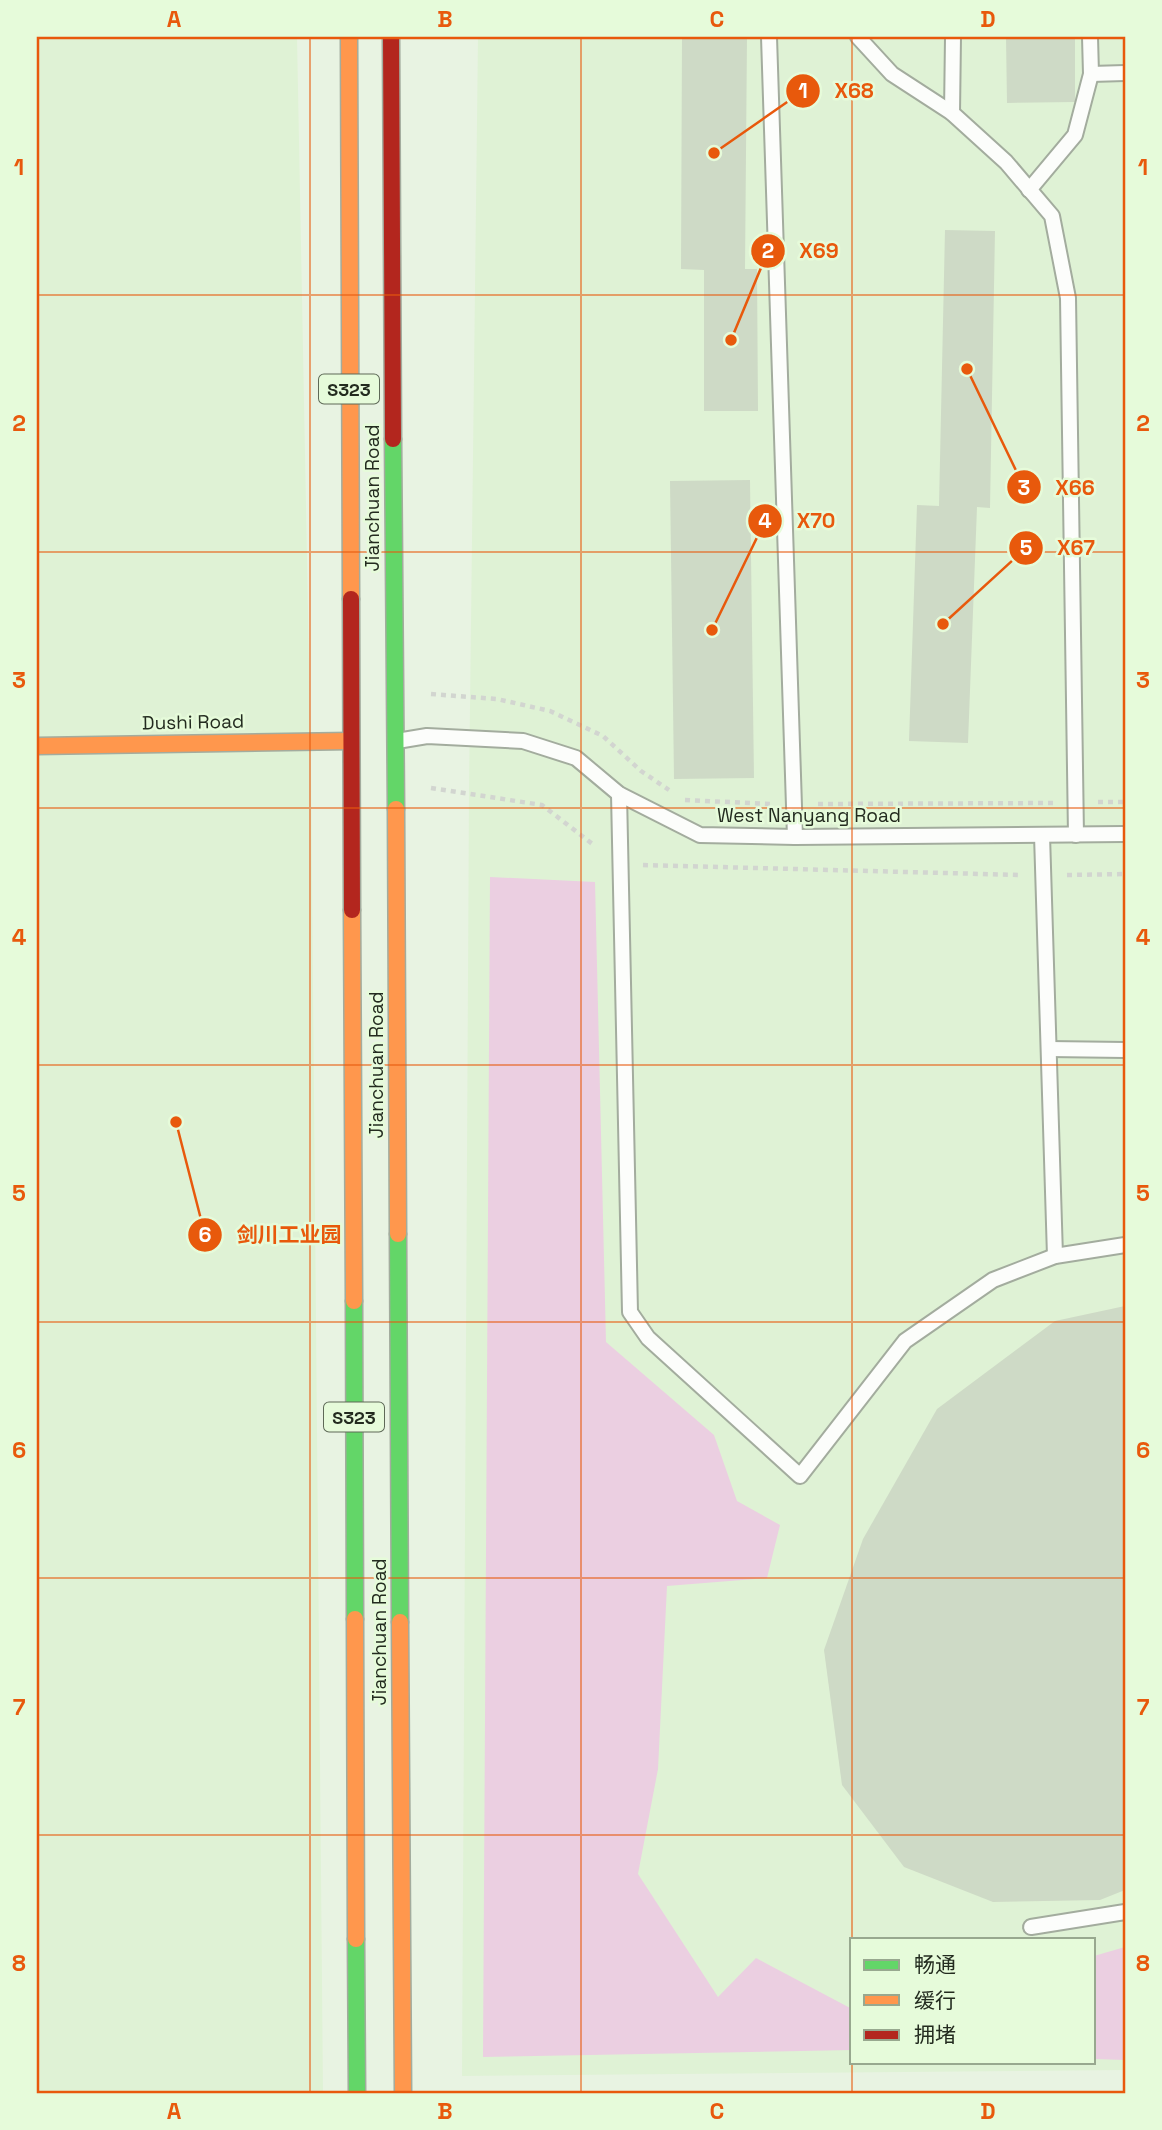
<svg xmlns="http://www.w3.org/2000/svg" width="1162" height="2130" viewBox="0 0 1162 2130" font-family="'Space Grotesk','Noto Sans SC',sans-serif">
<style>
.built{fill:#dff2d5;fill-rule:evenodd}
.green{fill:#ebcfe1}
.building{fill:#cedac6}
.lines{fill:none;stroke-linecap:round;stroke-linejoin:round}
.lane-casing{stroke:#a3ac9e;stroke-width:18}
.fast-casing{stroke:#a3ac9e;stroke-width:19}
.slow-casing{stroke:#a3ac9e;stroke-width:19}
.jam-casing{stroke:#a3ac9e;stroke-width:19}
.path{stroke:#d2d5d0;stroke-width:4.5;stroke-dasharray:5 5;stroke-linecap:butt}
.lane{stroke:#fcfdfb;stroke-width:14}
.fast{stroke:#63d668;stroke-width:16}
.slow{stroke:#ff974d;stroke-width:16}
.jam{stroke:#b3261e;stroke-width:16}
.grid{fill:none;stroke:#e8590c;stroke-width:2;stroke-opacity:0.55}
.labels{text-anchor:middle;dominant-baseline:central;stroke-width:5;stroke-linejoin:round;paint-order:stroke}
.shield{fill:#e6fbda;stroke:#5e6957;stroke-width:2}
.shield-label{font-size:18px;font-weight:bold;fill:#232b1f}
.street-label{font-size:19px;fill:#232b1f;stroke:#e6fbda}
.leader{fill:none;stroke:#e8590c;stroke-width:2.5}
.callout-dot{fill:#e8590c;stroke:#e6fbda;stroke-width:2.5}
.mark-label{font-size:21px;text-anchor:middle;font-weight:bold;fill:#fff}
.callout-label{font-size:21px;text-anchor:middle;font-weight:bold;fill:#e8590c;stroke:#e6fbda;stroke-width:5;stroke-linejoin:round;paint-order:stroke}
.neatline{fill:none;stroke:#e8590c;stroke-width:2.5}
.grid-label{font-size:23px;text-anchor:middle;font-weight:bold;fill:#e8590c}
</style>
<rect width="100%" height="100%" fill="#e8f3e2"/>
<g class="built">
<path d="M37,37H297L311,767L323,2093H37Z"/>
<path d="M478,37H1125V2070L462,2076L469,792ZM852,1939H1094V2062H852Z"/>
</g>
<g class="green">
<path d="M490,877L595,882L606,1342L714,1435L737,1501L780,1525L767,1578L667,1586L658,1769L638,1874L718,1997L756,1958L852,2009V2050L483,2057Z"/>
<path d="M1125,1947V2060L1094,2059V1956Z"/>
</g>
<g class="building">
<path d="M682,37H747L745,269H757L758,411H704V270L681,269Z"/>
<path d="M1006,37H1075V102L1007,103Z"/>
<path d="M945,230L995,231L990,508L977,507L968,743L909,741L917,505L939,506Z"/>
<path d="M750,480L754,778L674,779L670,481Z"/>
<path d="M1125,1306V1890L1100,1900L993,1902L904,1867L842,1785L824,1650L863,1539L937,1409L1055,1321Z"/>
</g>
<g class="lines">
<defs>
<g id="lane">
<path d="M769,37L795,837"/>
<path d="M858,37L892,74L952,113L1006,162L1052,216L1068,298L1076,835"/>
<path d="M1091,74L1125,73"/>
<path d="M952,113L953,37"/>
<path d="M1029,190L1075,135L1091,74L1090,37"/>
<path d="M397,741L427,736L523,741L576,758L619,794L700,835L795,837L1125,834"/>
<path d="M619,794L630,1312L648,1338L800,1476L905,1341L993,1280L1055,1256L1125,1245"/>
<path d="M1042,835L1055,1256"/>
<path d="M1049,1049L1125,1050"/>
<path d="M1031,1927L1125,1912"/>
</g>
<g id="fast">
<path d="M393,439L396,809"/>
<path d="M398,1234L400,1622"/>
<path d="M354,1301L355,1619"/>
<path d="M356,1939L357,2093"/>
</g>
<g id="slow">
<path d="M349,37L351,599"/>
<path d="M37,746L350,741"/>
<path d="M396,809L398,1234"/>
<path d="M352,910L354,1301"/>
<path d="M355,1619L356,1939"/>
<path d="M400,1622L403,2093"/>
</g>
<g id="jam">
<path d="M391,37L393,439"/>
<path d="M351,599L352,910"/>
</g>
</defs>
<use href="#lane" class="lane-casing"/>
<use href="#fast" class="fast-casing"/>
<use href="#slow" class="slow-casing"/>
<use href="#jam" class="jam-casing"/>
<g class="path">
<path d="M431,694L497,699L550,711L603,736L641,771L669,790"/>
<path d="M431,788L542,805L595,846"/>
<path d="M685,800L771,804"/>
<path d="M1098,802H1125"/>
<path d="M818,804L1054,803"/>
<path d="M643,865L1020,875"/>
<path d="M1067,875L1125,874"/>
</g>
<use href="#lane" class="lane"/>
<use href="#fast" class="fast"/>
<use href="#slow" class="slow"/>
<use href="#jam" class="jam"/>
</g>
<path class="grid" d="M310,37V2093M581,37V2093M852,37V1939M37,295H1125M37,552H1125M37,808H1125M37,1065H1125M37,1322H1125M37,1578H1125M37,1835H1125M852,1939V2062M852,2062V2093"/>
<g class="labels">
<g class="shield">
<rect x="319" y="374.5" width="60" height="29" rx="5"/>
<rect x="324" y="1402.5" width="60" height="29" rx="5"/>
</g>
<g class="shield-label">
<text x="349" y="389">S323</text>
<text x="354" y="1417">S323</text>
</g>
<g class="street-label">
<text transform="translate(372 498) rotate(-90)">Jianchuan Road</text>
<text transform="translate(193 722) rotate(-1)">Dushi Road</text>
<text x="809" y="815">West Nanyang Road</text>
<text transform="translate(376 1065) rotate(-90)">Jianchuan Road</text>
<text transform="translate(379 1632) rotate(-90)">Jianchuan Road</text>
</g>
</g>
<path class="leader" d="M714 153L803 91M731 340L768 251M967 369L1024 487M712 630L765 521M943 624L1026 548M176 1122L205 1235"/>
<g class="callout-dot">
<circle cx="714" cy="153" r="7"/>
<circle cx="731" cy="340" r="7"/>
<circle cx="967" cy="369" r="7"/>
<circle cx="712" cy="630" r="7"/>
<circle cx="943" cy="624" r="7"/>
<circle cx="176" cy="1122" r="7"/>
<circle cx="803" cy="91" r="18"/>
<circle cx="768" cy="251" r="18"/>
<circle cx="1024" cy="487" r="18"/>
<circle cx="765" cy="521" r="18"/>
<circle cx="1026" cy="548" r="18"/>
<circle cx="205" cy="1235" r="18"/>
</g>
<g class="mark-label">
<text x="803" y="98">1</text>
<text x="768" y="258">2</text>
<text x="1024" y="495">3</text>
<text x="765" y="528">4</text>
<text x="1026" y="555">5</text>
<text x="205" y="1242">6</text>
</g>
<g class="callout-label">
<text x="854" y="98">X68</text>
<text x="819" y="258">X69</text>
<text x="1075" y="495">X66</text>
<text x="816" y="528">X70</text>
<text x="1076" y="555">X67</text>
<text x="289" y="1242">剑川工业园</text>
</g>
<rect width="1162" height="2130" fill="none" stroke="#e6fbda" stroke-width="77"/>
<rect x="850" y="1938" width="245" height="126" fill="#e6fbda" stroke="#98a88f" stroke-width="2"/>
<rect x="864" y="1960" width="35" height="10" fill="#63d668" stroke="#98a88f" stroke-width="2"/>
<text x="914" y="1972" font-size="21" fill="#232b1f">畅通</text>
<rect x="864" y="1995" width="35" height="10" fill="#ff974d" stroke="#98a88f" stroke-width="2"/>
<text x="914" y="2008" font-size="21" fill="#232b1f">缓行</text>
<rect x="864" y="2030" width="35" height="10" fill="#b3261e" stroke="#98a88f" stroke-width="2"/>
<text x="914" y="2042" font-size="21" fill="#232b1f">拥堵</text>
<rect x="38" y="38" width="1086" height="2054" class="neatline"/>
<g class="grid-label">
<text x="174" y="27">A</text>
<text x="445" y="27">B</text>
<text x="717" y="27">C</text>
<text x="988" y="27">D</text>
<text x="19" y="175">1</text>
<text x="1143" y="175">1</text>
<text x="19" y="431">2</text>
<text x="1143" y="431">2</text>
<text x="19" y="688">3</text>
<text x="1143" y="688">3</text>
<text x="19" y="945">4</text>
<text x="1143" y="945">4</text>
<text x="19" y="1201">5</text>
<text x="1143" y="1201">5</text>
<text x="19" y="1458">6</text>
<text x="1143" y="1458">6</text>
<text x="19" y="1715">7</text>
<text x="1143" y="1715">7</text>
<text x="19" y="1971">8</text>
<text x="1143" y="1971">8</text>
<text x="174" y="2119">A</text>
<text x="445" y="2119">B</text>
<text x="717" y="2119">C</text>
<text x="988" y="2119">D</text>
</g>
</svg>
